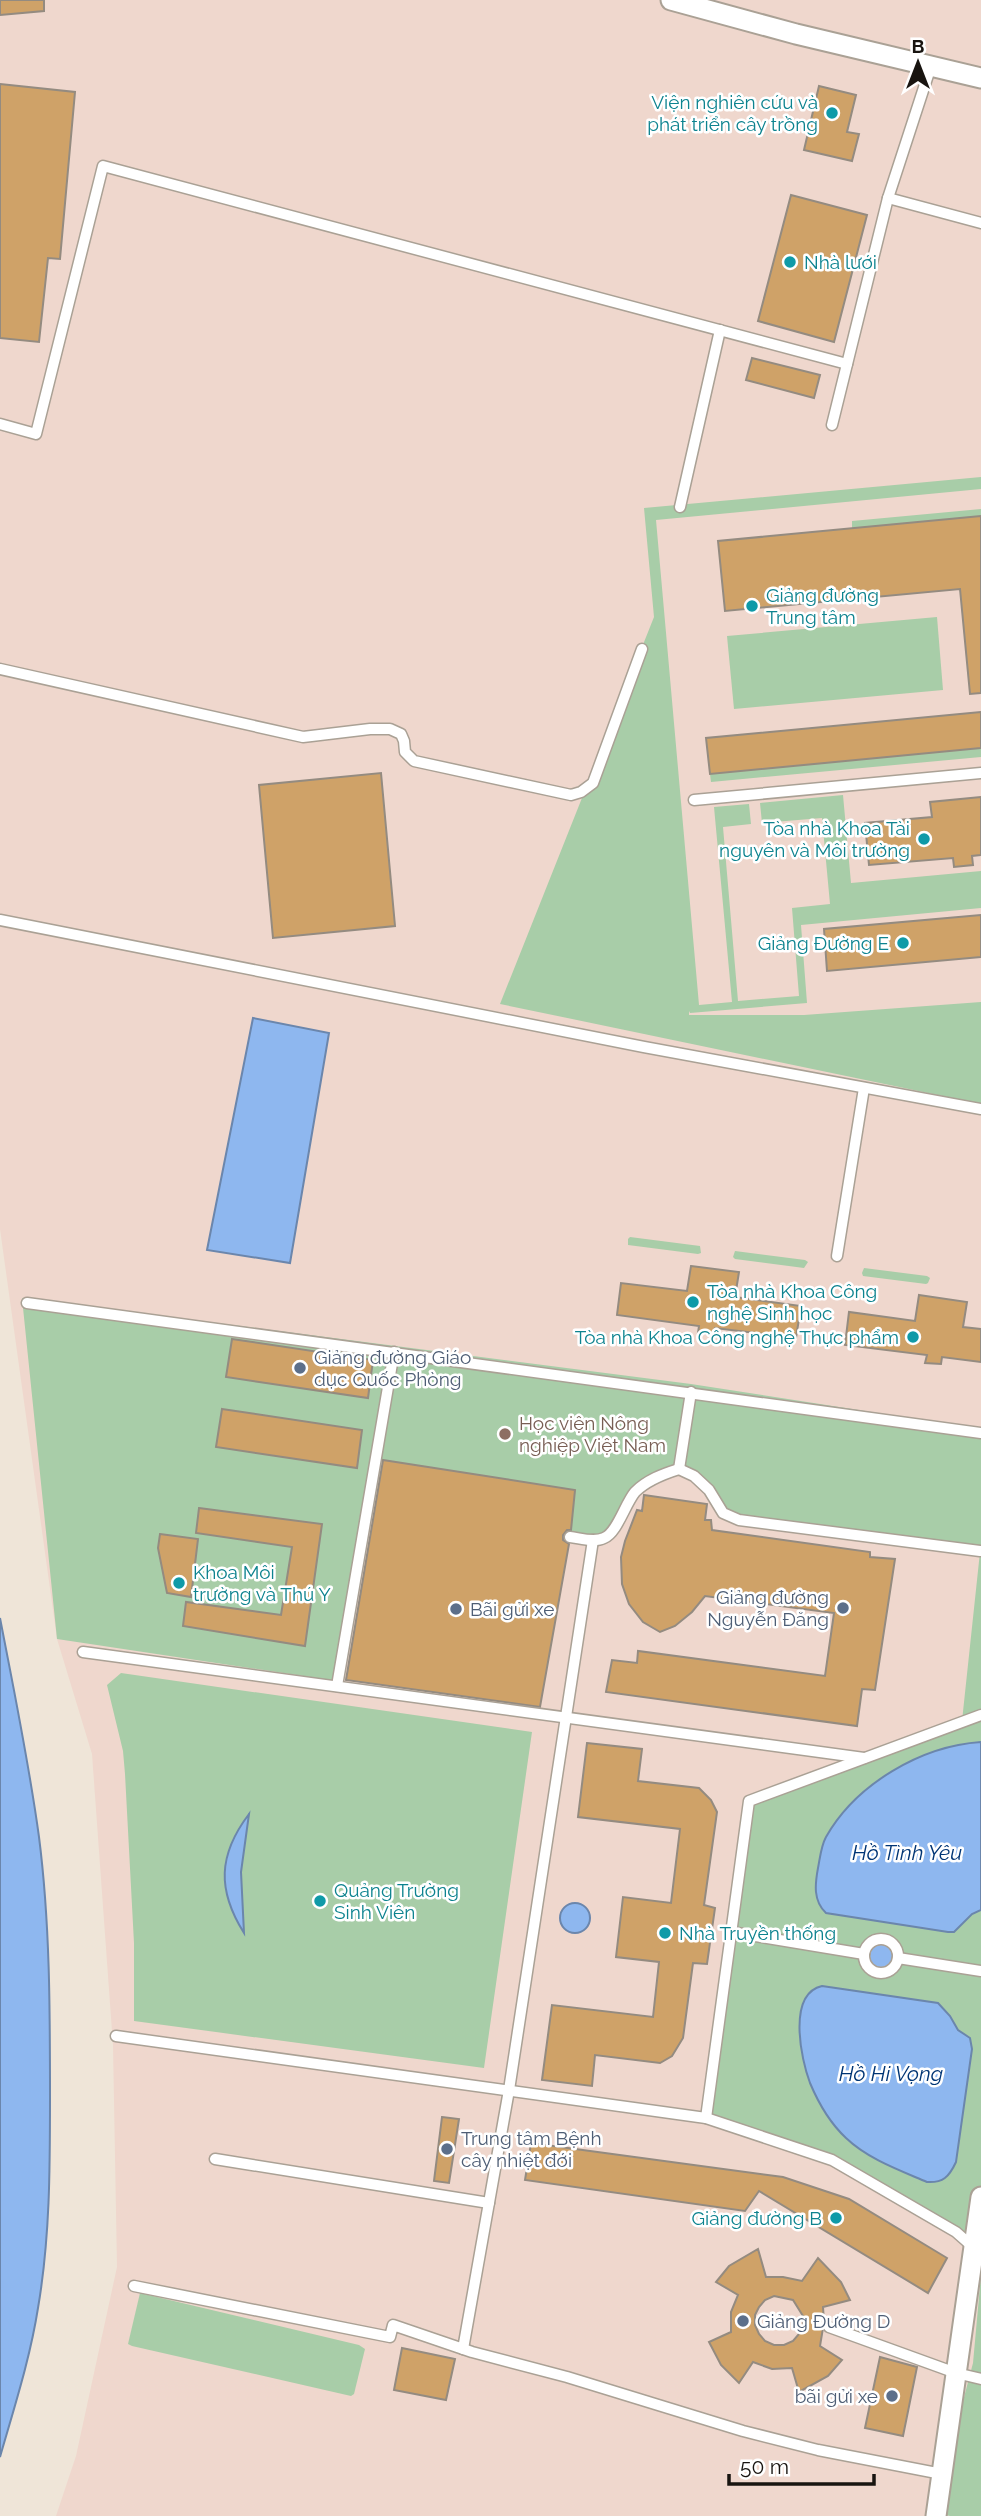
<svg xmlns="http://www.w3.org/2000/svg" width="981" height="2516" viewBox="0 0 981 2516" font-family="Raleway,sans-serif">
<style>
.education{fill:#efd7cd}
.green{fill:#a8cda8}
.water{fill:#8eb7ef;stroke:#6b86ac;stroke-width:2}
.building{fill:#cfa268;stroke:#948b80;stroke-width:2;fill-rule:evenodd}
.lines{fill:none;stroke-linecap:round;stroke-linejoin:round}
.lane-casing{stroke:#aaa195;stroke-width:13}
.street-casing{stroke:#aaa195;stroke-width:23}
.lane{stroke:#fff;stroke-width:10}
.street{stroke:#fff;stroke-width:19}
.culture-dot{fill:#0f9aa8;stroke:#fff;stroke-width:2.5}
.service-dot{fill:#5c6f8a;stroke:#fff;stroke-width:2.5}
.education-dot{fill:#8d6e63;stroke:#fff;stroke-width:2.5}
.labels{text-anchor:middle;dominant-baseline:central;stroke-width:5;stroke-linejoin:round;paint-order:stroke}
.culture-label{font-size:19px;fill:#0d838f;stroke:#fff;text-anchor:start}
.service-label{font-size:19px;fill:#4e5e75;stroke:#fff;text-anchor:start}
.education-label{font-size:19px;fill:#785e54;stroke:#fff;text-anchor:start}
.water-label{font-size:21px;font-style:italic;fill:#003575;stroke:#fff}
</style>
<rect width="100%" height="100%" fill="#efe5d8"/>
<path class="education" d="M0,0H981V2516H56L76,2456L117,2267L113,2045L92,1754L57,1639L0,1229Z"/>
<g class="green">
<path d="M981,477V489L656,520L699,1005L732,1002L714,807L749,804L751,824L723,827L738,1001L799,996L792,908L830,904L822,818L762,823L760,803L843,795L851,883L981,871V908L801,925L807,1003L690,1013L689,1011V1015H804L981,1002V1104L500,1004L654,617L644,508Z"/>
<path d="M981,509V516L852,529V521Z"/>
<path d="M937,617L943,690L734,709L727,636Z"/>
<path d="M981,748V757L711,782L710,774Z"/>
<path d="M630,1237L700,1246L701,1253L698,1254L628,1245V1239Z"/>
<path d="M735,1251L805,1260L808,1262L804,1268L735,1259L733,1257Z"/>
<path d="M864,1268L927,1276L930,1278L928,1283L926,1284L863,1276L862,1273Z"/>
<path d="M22,1298L691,1384L981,1429V2248L832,2160L706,2117L749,1801L962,1721L980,1552L723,1513L709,1490L679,1469L642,1486L605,1538L570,1537L575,1490L382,1460L343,1682L57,1639Z"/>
<path d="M121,1673L532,1732L484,2068L134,2021V1943L125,1774L123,1751L107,1685Z"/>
<path d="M981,2275V2516H950L934,2512L973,2363Z"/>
<path d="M140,2293L359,2345L365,2349L354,2394L351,2396L132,2346L128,2344Z"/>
</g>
<g class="water">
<path d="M253,1018L329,1033L290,1263L207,1250Z"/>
<path d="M0,1618C14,1691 29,1763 39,1837C50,1923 50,2010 50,2097C50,2168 50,2238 38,2308C30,2359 14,2408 0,2457Z"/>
<path d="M981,1742V1910L972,1914L954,1932H948L826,1913C813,1901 815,1884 818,1868C820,1858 821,1846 826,1837C856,1784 921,1746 981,1742Z"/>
<path d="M249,1814L241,1872L244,1933C217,1890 218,1855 249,1814Z"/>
<circle cx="575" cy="1918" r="15"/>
<circle cx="881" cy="1957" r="15"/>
<path d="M822,1986L938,2003L950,2016L958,2030L970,2038L972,2049L956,2162C949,2177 943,2183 927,2182C899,2170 868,2159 846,2138C831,2124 818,2102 810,2083C801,2059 787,1994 822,1986Z"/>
</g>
<g class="building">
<path d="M0,0H44V11L0,15Z"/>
<path d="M0,84L75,92L60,259L48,258L39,342L0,338Z"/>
<path d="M819,86L856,95L847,132L859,134L852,161L804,150Z"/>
<path d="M791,195L867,215L834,342L758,321Z"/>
<path d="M752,358L820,375L814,398L746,380Z"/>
<path d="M981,516V693L970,694L960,589L725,611L718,541Z"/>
<path d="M981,712V748L710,774L706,738Z"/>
<path d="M381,773L395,926L273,938L259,785Z"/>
<path d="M981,797V855L972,856L973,865L954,867L953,858L869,865L865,823L932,817L930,802Z"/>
<path d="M981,915V957L827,971L824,929Z"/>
<path d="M691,1266L739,1272L735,1297L801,1306L796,1338L715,1328L713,1335L698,1333L699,1326L617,1315L621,1283L687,1291Z"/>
<path d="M919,1295L967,1302L963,1327L981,1329V1362L942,1357L941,1364L925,1363L927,1355L845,1345L849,1312L915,1321Z"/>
<path d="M232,1339L373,1360L368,1398L226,1377Z"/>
<path d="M222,1409L362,1430L357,1468L216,1447Z"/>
<path d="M383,1460L575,1490L571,1530H567L563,1535V1540L569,1544L540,1707L346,1680Z"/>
<path d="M644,1495L707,1504L705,1520H711L712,1530L870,1552V1557L895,1559L875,1690L862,1689L857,1726L606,1692L612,1660L637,1663L638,1651L825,1676L834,1613L705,1596L692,1612L675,1626L660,1632L643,1622L629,1604L622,1584L621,1557L625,1541L637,1510L642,1511Z"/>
<path d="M199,1508L322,1524L305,1646L183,1626L186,1602L281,1615L292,1547L196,1533Z"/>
<path d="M160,1534L198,1539L191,1597L167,1593L158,1548Z"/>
<path d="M587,1743L642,1749L638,1781L699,1788L711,1800L717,1812L704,1905L715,1908L707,1964L693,1963L683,2038L672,2056L660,2063L595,2055L592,2086L542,2080L552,2005L653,2017L659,1962L616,1957L623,1897L671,1903L680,1829L578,1817Z"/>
<path d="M442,2117L459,2119L449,2183L434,2181Z"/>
<path d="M531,2143L783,2177L849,2199L947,2258L928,2293L759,2191L745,2211L525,2180Z"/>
<path d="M758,2249L766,2277H783L802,2281L818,2258L841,2282L850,2300L823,2307L824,2322L820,2346L842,2360L828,2376L799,2392L792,2368L772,2369L753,2362L739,2383L721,2365L709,2342L731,2332V2312L738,2295L716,2282L729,2266ZM774,2296L793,2300L803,2316V2326L799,2334L793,2341L784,2345H774L765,2341L759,2334L755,2325V2315L759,2307L765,2300Z"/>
<path d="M402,2348L455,2359L446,2400L394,2390Z"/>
<path d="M880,2357L917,2367L903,2436L865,2428Z"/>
</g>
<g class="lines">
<defs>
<g id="lane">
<path d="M888,198L981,223"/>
<path d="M0,424L36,434L103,166L847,364"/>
<path d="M832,425L888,198L931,66"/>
<path d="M680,507L720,330"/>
<path d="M0,669L303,737L370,729H390L401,734L404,741L405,752L414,761L571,795L581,792L593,783L642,649"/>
<path d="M694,800L981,773"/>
<path d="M0,920L644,1047L981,1109"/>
<path d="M837,1256L864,1088"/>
<path d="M27,1303L981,1433"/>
<path d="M679,1469L691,1392"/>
<path d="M570,1537C580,1538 594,1543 604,1538C617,1533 625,1504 635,1492C647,1480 663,1474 679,1469L694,1476L709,1490L723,1513L739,1520L980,1551"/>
<path d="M83,1652L864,1758"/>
<path d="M337,1686L394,1352"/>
<path d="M731,1932L864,1954"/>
<circle cx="881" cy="1956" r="17"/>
<path d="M898,1958L981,1971"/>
<path d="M116,2036L706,2118L832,2160L956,2232L973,2247"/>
<path d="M706,2118L749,1801L981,1715"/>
<path d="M215,2159L489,2203"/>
<path d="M134,2286L390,2337L393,2325L472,2352L567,2377L743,2431L818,2450L942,2474"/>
<path d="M829,2327L956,2373L981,2379"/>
<path d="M463,2349L509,2090L593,1540"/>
</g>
<g id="street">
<path d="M671,0L796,34L981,78"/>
<path d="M936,2516L981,2197"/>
</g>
</defs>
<use href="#lane" class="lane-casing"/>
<use href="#street" class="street-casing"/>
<use href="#lane" class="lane"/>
<use href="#street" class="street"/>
</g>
<g class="culture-dot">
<circle cx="832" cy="113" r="7"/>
<circle cx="790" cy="262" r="7"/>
<circle cx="752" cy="606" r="7"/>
<circle cx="924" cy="839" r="7"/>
<circle cx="903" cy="943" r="7"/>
<circle cx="693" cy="1302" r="7"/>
<circle cx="913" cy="1337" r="7"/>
<circle cx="179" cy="1583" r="7"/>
<circle cx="320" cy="1901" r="7"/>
<circle cx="665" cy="1933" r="7"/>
<circle cx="836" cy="2218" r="7"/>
</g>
<g class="service-dot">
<circle cx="300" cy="1368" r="7"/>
<circle cx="843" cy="1608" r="7"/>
<circle cx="456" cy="1609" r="7"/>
<circle cx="447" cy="2149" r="7"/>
<circle cx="743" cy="2321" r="7"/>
<circle cx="892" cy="2396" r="7"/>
</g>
<circle class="education-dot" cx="505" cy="1434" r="7"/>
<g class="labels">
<g class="culture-label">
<text x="818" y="102" text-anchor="end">Viện nghiên cứu và<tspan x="818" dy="22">phát triển cây trồng</tspan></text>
<text x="804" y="262">Nhà lưới</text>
<text x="766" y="595">Giảng đường<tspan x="766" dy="22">Trung tâm</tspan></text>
<text x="910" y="828" text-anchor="end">Tòa nhà Khoa Tài<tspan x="910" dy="22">nguyên và Môi trường</tspan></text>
<text x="889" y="943" text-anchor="end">Giảng Đường E</text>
<text x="707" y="1291">Tòa nhà Khoa Công<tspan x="707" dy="22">nghệ Sinh học</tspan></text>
<text x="899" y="1337" text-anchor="end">Tòa nhà Khoa Công nghệ Thực phẩm</text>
<text x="193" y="1572">Khoa Môi<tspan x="193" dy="22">trường và Thú Y</tspan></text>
<text x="334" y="1890">Quảng Trường<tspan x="334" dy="22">Sinh Viên</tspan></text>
<text x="679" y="1933">Nhà Truyền thống</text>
<text x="822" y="2218" text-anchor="end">Giảng đường B</text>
</g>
<g class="service-label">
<text x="314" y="1357">Giảng đường Giáo<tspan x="314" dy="22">dục Quốc Phòng</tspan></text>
<text x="829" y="1597" text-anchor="end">Giảng đường<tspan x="829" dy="22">Nguyễn Đăng</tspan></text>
<text x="470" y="1609">Bãi gửi xe</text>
<text x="461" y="2138">Trung tâm Bệnh<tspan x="461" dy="22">cây nhiệt đới</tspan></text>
<text x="757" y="2321">Giảng Đường D</text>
<text x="878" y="2396" text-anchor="end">bãi gửi xe</text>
</g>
<g class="education-label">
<text x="519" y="1423">Học viện Nông<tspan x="519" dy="22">nghiệp Việt Nam</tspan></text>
</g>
<g class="water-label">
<text x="907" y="1852">Hồ Tình Yêu</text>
<text x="891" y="2073">Hồ Hi Vọng</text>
</g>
</g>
<g transform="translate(918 63)" stroke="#ffffff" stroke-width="5" paint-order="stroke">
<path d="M0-5L12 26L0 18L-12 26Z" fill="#181410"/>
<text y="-10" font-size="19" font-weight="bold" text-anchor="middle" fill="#181410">B</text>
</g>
<path d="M729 2474v10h145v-10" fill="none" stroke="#181410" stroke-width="3.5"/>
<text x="740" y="2474" font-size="21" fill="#181410" stroke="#ffffff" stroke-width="5" paint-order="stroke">50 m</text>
</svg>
